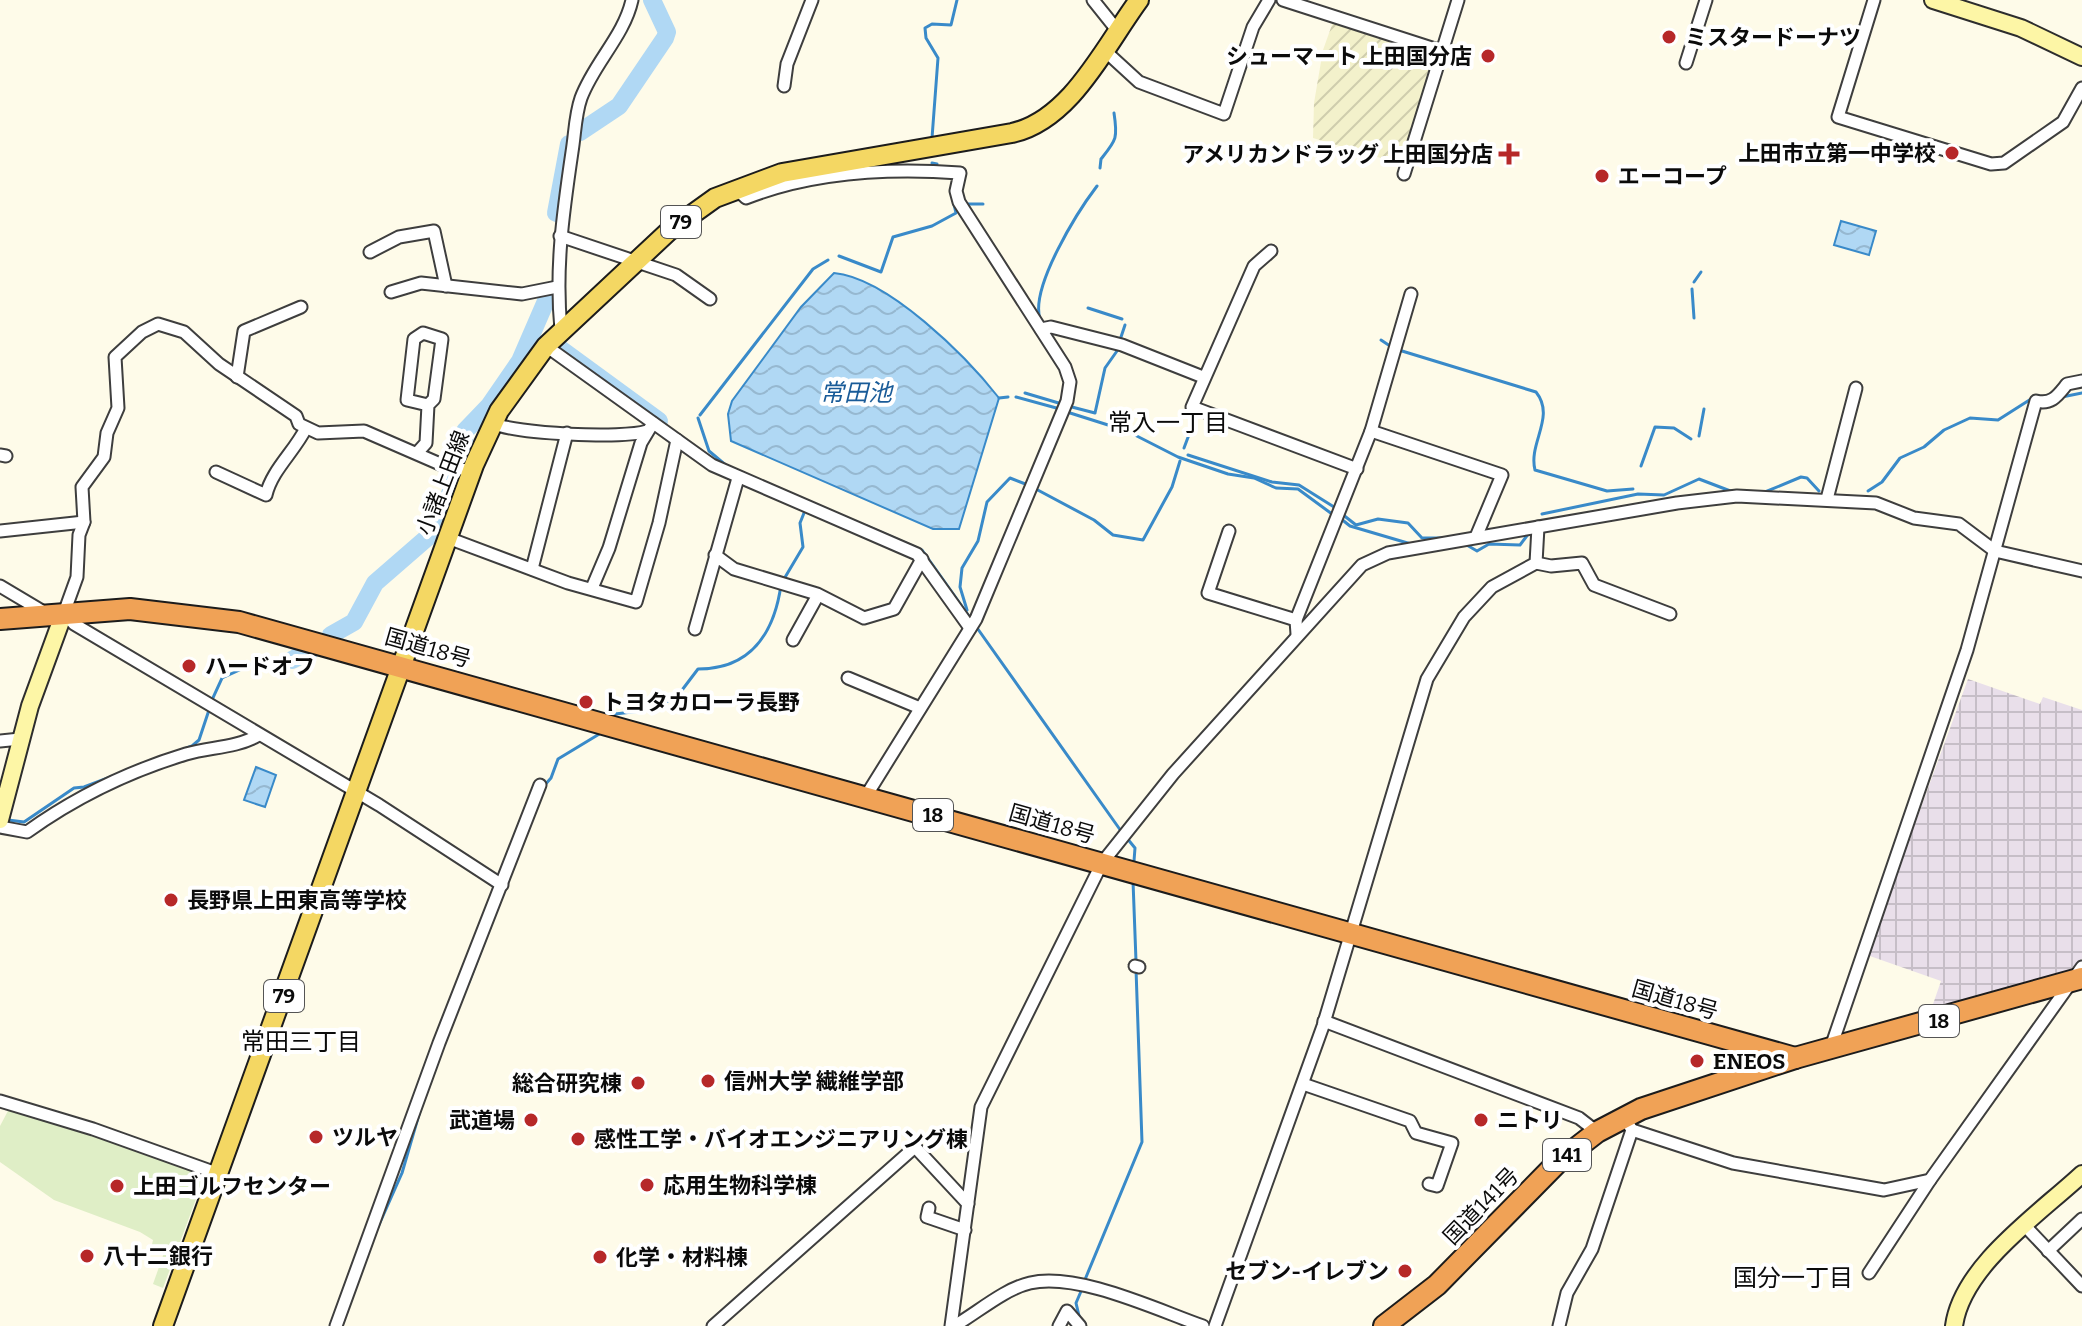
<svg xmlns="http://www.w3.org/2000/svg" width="2082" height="1326" viewBox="0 0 2082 1326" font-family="Bitter,'Noto Sans JP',serif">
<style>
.industrial{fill:url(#industrial-grid)}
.farmland{fill:url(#farmland-furrows)}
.pitch{fill:#dfeec6}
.water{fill:url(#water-waves);stroke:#398ac9;stroke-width:2}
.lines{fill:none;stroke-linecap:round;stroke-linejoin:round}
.stream{stroke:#398ac9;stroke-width:3}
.river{stroke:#b0d8f4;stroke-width:18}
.street-casing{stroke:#3e3e3e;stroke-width:15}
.secondary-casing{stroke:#2d2d2d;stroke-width:20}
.primary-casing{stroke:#1c1c1c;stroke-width:22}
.highway-casing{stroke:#1c1c1c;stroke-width:24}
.street{stroke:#fff;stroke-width:11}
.secondary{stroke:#fdf6a6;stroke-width:16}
.primary{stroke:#f4d763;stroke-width:18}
.highway{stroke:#f0a256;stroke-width:20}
.poi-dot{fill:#b62829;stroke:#fff;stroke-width:3}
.labels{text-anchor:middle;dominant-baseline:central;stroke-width:8;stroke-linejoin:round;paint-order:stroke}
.shield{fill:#fff;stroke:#545454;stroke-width:2}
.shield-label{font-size:20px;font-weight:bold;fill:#0b0b0b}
.poi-label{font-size:22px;font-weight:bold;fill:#0b0b0b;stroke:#fff;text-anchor:start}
.street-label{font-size:22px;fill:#0b0b0b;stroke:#fff}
.water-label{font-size:24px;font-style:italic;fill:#195b98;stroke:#fff}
.neighbourhood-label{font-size:24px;fill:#0b0b0b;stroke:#fff}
</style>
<defs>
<pattern id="industrial-grid" width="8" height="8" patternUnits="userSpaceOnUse" patternTransform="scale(2)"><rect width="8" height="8" fill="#e9dfea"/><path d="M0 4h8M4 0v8" fill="none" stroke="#c6bec7"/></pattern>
<pattern id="farmland-furrows" width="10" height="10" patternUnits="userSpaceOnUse" patternTransform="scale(2)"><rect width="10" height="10" fill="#f3f1cb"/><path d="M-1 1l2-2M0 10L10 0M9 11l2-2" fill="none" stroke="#cfcdad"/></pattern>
<pattern id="water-waves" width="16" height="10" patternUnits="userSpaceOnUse" patternTransform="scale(2)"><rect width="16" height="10" fill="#b0d8f4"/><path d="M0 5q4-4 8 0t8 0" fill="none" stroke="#96b8d0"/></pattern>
</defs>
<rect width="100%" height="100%" fill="#fefbe9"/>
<path class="industrial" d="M1968,679L2040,704L2043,697L2082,710V959L2066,974L1931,1010L1941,981L1867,955Z"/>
<path class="farmland" d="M1333,22L1434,57L1401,164L1313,138L1314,103L1323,50Z"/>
<path class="pitch" d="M9,1109L206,1172L163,1288L153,1284L164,1253L151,1249L153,1240L140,1232L54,1200L0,1162V1126Z"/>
<g class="water">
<path d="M1841,221L1876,231L1869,255L1834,245Z"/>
<path d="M834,273C888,278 966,356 999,398L959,529H933L731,441L728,414L732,401L801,307Z"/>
<path d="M256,767L276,775L265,807L244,800Z"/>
</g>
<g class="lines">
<g class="stream">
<path d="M932,138L938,58L926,38L925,28L932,24L951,25L957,0"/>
<path d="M932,163L937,164"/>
<path d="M1100,168L1101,159C1116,140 1118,139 1114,113"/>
<path d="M964,204H983"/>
<path d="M839,256L881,272L893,237L932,226L956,213L952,196"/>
<path d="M1694,282L1701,272"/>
<path d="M1692,289L1694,318"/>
<path d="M1088,308L1122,319"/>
<path d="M1040,319C1030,287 1078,211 1097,186"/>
<path d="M1120,340L1125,325"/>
<path d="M1381,340L1393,348"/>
<path d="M1402,351L1536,392C1556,417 1528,443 1535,470L1607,491L1633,489"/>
<path d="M1025,393L1062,404"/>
<path d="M1016,397L1060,409"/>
<path d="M2062,397L2082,393"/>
<path d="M999,398L1008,397"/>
<path d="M1068,406L1095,413L1105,368L1117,351"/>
<path d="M1067,412L1127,431L1178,457L1228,474L1254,478L1276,488L1298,489L1332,514"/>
<path d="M700,415L813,269L828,260"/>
<path d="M698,418L709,451L728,467"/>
<path d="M1699,436L1704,409"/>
<path d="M1184,448L1196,416"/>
<path d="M1188,455L1272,482L1299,485L1334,507"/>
<path d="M1641,466L1655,427L1674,428L1691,439"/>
<path d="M1034,488L1094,520L1113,535L1143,540L1172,487L1180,461"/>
<path d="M1868,491L1882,482L1900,458L1924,447L1944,430L1970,418L1998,420L2031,399"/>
<path d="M1765,492L1801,477L1807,478L1819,491"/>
<path d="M1342,514L1356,525L1378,519L1408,523L1422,538H1452"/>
<path d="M1542,514L1638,494L1664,495L1699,479L1733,492"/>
<path d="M1340,518L1350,526L1411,544"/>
<path d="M867,526L922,550L971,619"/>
<path d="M1465,544L1477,551L1489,544L1520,545L1529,533"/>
<path d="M784,579L803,547L800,523L804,513"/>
<path d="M967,610L960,587L962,568L978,541L987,502L1010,478L1028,485"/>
<path d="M975,625L1121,831"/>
<path d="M211,702L222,678L259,661"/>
<path d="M615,714L641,711L676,698L698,669C750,669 774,634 781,585"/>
<path d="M543,787L551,778L558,759L601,733"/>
<path d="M8,820L24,822L74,788L84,787L192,746L199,740L209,710"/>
<path d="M1126,837L1135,848L1134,861"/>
<path d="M1133,881L1136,961"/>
<path d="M469,982L511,873"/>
<path d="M374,1236L402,1173L422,1104"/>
<path d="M1084,1282L1142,1142L1136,969"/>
<path d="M1080,1320L1076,1303L1082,1289"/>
</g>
<g class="river">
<path d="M580,132L619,106L665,38L667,32L652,0"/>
<path d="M556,213L569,144"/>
<path d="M555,345L659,421"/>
<path d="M331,635L354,622L375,583L436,530L462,463L465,431L489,406L520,361L546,301"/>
<path d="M292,660L311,650"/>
</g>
<defs>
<g id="street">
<path d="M1093,0L1117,30"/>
<path d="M1283,0L1441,51"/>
<path d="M1874,0L1838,117L1991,164L2004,163L2063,122L2082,88"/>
<path d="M1103,49L1139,82L1224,114L1253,27L1269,0"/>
<path d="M1686,63L1706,0"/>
<path d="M784,86L787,64L812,0"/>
<path d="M1404,174L1458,0"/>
<path d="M736,189L746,198C812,172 891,168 960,173L956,191L959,202L1065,367L1070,382L1067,401L976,619L866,796"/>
<path d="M560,236L676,275L710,299"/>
<path d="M1271,251L1254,266L1192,407L1357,469"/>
<path d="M370,252L399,237L434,231L446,286"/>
<path d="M391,292L421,283L522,294L557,287"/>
<path d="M1041,329L1051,327L1122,345L1203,377"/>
<path d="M561,330C555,269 563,213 572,152C575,134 575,115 581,98C594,63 624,36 632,0"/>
<path d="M546,346L712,465L917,554L970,628"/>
<path d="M237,377L244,331L301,307"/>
<path d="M493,423C514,434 624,439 647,431"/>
<path d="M1371,431L1502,475L1476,537"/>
<path d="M417,453L426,443L428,405L434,399L442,339L423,333L414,339L407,400L428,405"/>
<path d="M0,455L6,456"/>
<path d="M471,471L440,464L364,431L318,433L299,424L296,416L219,364L184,332L158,324L142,332L115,357L118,408L107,433L104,457L82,487L84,522L79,535L77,577L64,613L74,624L379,805L502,885"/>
<path d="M216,472L266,495C272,470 294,452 306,428"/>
<path d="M1827,499L1856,388"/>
<path d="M0,531L84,522"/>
<path d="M1229,531L1208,593L1296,620"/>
<path d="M448,538L568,583L636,602L659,523L677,440"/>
<path d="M715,555L734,569L817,594L864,618L894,609L922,559"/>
<path d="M1536,563L1551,566L1582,563L1594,585L1670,614"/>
<path d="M532,569L567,433"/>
<path d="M0,586L47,614"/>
<path d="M592,588L609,548L641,443L653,423"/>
<path d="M695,629L738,478"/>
<path d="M1297,634L1296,620L1371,431L1411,294"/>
<path d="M793,640L818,595"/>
<path d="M848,678L920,708"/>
<path d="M0,741L20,739"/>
<path d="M0,827L27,832C77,796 127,772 186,754C210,747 235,748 257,736"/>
<path d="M1135,966L1139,967"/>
<path d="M1324,1021L1579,1118L1597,1132"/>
<path d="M1830,1050L1967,650L2036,401C2052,405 2058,395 2067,384L2082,381"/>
<path d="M1303,1084L1410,1121L1416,1133L1452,1143L1437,1186L1429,1184"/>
<path d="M0,1101L93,1129L219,1174"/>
<path d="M1632,1130L1733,1163L1884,1190L1930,1180L2082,967"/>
<path d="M929,1208L927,1217L965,1230"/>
<path d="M2026,1227L2082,1286"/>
<path d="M2048,1251L2082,1219"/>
<path d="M1869,1273L1930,1180"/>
<path d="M336,1326L439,1043L540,785"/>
<path d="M713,1326L915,1147L968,1204"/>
<path d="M951,1326L981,1107L1102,863L1173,774L1362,565L1388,553L1677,503L1737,496L1876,503L1914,518L1959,524L1995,551L2082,571"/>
<path d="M954,1326C977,1313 1004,1289 1030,1283C1078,1272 1157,1310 1203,1326"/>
<path d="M1059,1326L1067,1311L1080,1326"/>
<path d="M1215,1326L1323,1026L1427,679L1464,617L1492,587L1536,563L1538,527"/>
<path d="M1559,1326L1567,1293L1592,1249L1632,1130L1629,1125"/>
</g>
<g id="secondary">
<path d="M1933,0L2021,28L2082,57"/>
<path d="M0,820L30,706L64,613"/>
<path d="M1954,1326C1962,1266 2039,1214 2082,1174"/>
</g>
<path id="primary" d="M163,1326L474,465L499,411L546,346L669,231L715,198L782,173L1012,133C1071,120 1105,46 1139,0"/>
<g id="highway">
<path d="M0,619L130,609L239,622L1795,1058"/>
<path d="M1384,1326L1437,1285L1557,1163L1597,1132L1641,1109L1795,1058L2082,978"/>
</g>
</defs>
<use href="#street" class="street-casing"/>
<use href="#secondary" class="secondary-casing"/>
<use href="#primary" class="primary-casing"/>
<use href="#highway" class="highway-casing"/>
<use href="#street" class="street"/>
<use href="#secondary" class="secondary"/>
<use href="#primary" class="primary"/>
<use href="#highway" class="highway"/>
</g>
<g class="poi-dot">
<circle cx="1669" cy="37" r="8"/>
<circle cx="1488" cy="56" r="8"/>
<circle cx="1952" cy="153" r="8"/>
<path d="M1505 142h8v8h8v8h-8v8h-8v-8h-8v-8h8z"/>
<circle cx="1602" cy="176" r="8"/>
<circle cx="189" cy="666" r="8"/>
<circle cx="586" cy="702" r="8"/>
<circle cx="171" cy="900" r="8"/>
<circle cx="1697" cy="1061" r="8"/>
<circle cx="708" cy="1081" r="8"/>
<circle cx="638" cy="1083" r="8"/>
<circle cx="531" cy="1120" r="8"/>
<circle cx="1481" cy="1120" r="8"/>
<circle cx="316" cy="1137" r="8"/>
<circle cx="578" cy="1139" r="8"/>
<circle cx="647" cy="1185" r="8"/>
<circle cx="117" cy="1186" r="8"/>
<circle cx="87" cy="1256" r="8"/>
<circle cx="600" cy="1257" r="8"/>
<circle cx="1405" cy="1271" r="8"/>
</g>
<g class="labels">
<g class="shield">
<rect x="661" y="206" width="40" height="32" rx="6"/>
<rect x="913" y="799" width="40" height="32" rx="6"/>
<rect x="264" y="980" width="40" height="32" rx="6"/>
<rect x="1919" y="1005" width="40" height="32" rx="6"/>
<rect x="1543" y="1139" width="48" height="32" rx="6"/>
</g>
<g class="shield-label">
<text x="681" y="222">79</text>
<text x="933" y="815">18</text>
<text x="284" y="996">79</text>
<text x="1939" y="1021">18</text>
<text x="1567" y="1155">141</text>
</g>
<g class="poi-label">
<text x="1685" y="37">ミスタードーナツ</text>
<text x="1472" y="56" text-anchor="end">シューマート 上田国分店</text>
<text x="1936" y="153" text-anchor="end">上田市立第一中学校</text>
<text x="1493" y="154" text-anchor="end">アメリカンドラッグ 上田国分店</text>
<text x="1618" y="176">エーコープ</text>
<text x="205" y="666">ハードオフ</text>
<text x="602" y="702">トヨタカローラ長野</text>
<text x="187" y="900">長野県上田東高等学校</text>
<text x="1713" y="1061">ENEOS</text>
<text x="724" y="1081">信州大学 繊維学部</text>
<text x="622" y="1083" text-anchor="end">総合研究棟</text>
<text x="515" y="1120" text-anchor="end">武道場</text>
<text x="1497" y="1120">ニトリ</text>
<text x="332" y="1137">ツルヤ</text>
<text x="594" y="1139">感性工学・バイオエンジニアリング棟</text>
<text x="663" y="1185">応用生物科学棟</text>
<text x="133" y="1186">上田ゴルフセンター</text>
<text x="103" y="1256">八十二銀行</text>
<text x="616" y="1257">化学・材料棟</text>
<text x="1389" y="1271" text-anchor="end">セブン-イレブン</text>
</g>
<g class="street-label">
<text transform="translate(443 483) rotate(-69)">小諸上田線</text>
<text transform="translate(428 648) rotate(16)">国道18号</text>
<text transform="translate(1052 824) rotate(16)">国道18号</text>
<text transform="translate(1675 1000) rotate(16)">国道18号</text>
<text transform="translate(1481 1206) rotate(-46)">国道141号</text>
</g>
<g class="water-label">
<text x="856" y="393">常田池</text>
</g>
<g class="neighbourhood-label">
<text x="1168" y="423">常入一丁目</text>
<text x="301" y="1042">常田三丁目</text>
<text x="1793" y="1278">国分一丁目</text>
</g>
</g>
</svg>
